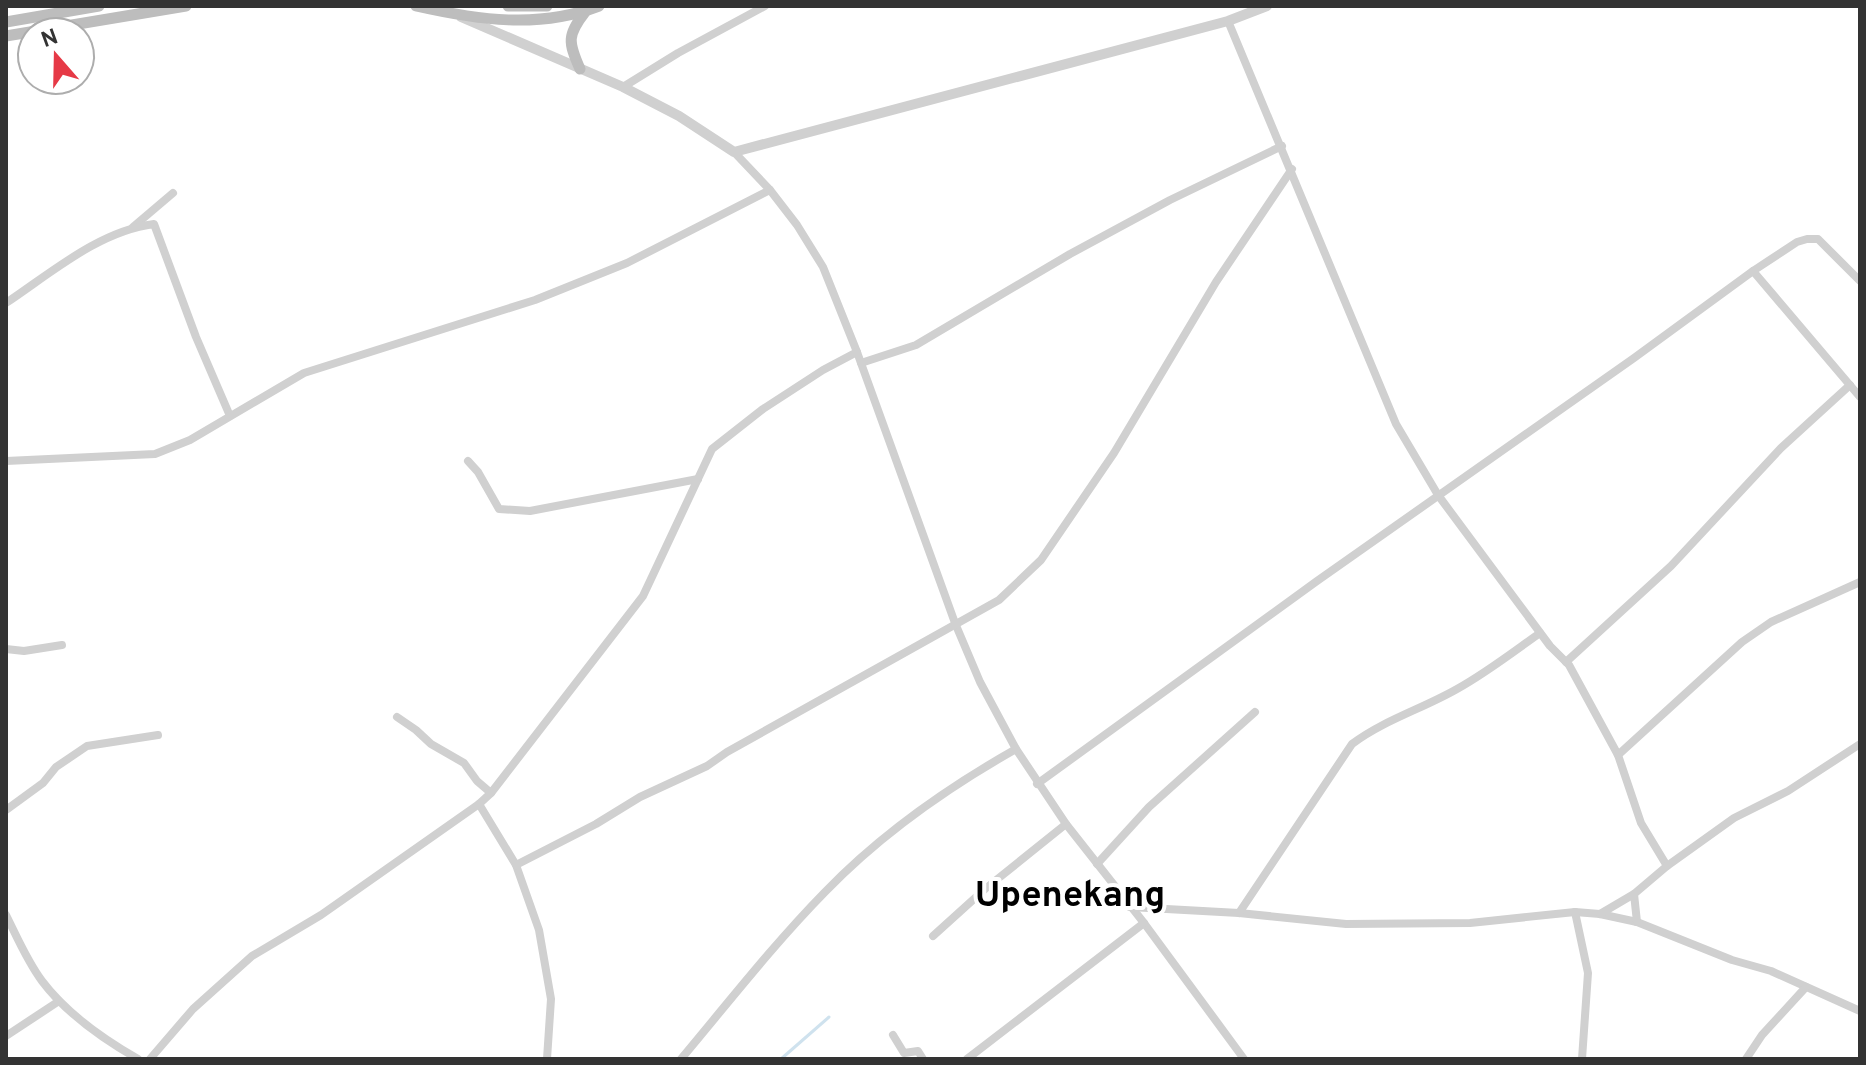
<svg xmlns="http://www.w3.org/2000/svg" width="1866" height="1065" viewBox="0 0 1866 1065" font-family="Overpass,sans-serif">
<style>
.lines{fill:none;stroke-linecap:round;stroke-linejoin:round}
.stream{stroke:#cfe2ee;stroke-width:3}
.minor{stroke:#d0d0d0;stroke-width:8}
.tertiary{stroke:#d0d0d0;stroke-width:10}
.secondary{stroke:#bdbdbd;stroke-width:11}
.labels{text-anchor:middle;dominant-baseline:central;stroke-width:8;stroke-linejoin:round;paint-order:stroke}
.district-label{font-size:36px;font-weight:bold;fill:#000;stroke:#fff}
</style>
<rect width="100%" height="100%" fill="#fff"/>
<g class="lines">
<path class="stream" d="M781,1059L829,1017"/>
<g class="minor">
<path d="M1228,21L1396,424L1438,495L1550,646L1569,665L1618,755L1641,823L1667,866"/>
<path d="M623,87L678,53L765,6"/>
<path d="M734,152L770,190L797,225L823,267L857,352L955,623L980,682L1016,749L1066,824L1144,923L1244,1059"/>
<path d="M133,227L173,193"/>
<path d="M1753,271L1860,397"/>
<path d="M6,303C51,273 99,231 154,224L196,337L230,416"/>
<path d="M861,363L916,345L1070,254L1170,200L1282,146"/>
<path d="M6,461L155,454L190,440L304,373L535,300L627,263L770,190"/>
<path d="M468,461L478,472L499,509L530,511L698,479"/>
<path d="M6,649L24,651L62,645"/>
<path d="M1566,662L1671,566L1781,448L1850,385"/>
<path d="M397,717L416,730L431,744L464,763L477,781L491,793"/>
<path d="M1618,755L1742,642L1771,622L1860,582"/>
<path d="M1037,784L1317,581L1634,358L1753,271L1797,242L1807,239H1818L1860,281"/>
<path d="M479,804L516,865L539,930L551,999L547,1059"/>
<path d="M6,810L43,783L56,767L87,746L158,735"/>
<path d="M1097,864L1149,807L1255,712"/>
<path d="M516,865L596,824L640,797L707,766L727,752L999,600L1041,560L1114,453L1216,282L1292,169"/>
<path d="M1130,907L1239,913L1346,924L1470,923L1575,912L1600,914L1637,922L1732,960L1771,971L1860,1011"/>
<path d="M1575,912L1588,973L1582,1059"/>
<path d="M1239,913L1352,744C1384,720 1422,709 1457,689C1486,673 1513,652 1540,633"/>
<path d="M1600,914L1634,894"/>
<path d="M6,915C17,937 27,961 42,981C66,1013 103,1039 138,1059"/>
<path d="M1637,922L1634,894L1667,866L1734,818L1788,791L1860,744"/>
<path d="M933,936L985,889L1066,824"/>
<path d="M893,1035L904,1053L918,1051L923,1059"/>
<path d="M6,1036L59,1001"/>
<path d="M150,1059L193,1009L252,956L321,915L479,804L491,793L643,596L712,449L763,409L823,370L857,352"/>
<path d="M681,1059C728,1003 774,944 825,892C880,835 947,788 1016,749"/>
<path d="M967,1059L1144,923"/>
<path d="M1746,1059L1762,1035L1806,987"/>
</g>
<path class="tertiary" d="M461,17L623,87L679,116L734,152L1228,21L1267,6"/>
<g class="secondary">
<path d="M416,6C478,20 539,29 599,6"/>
<path d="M508,6H547"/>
<path d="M6,22L99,6"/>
<path d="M6,36L186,6"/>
<path d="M580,69C568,42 567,35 585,12"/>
</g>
</g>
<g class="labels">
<g class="district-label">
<text x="1070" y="897">Upenekang</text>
</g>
</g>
<rect width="1866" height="1065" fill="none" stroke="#333333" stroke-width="16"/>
<g transform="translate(56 56) rotate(340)"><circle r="38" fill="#ffffff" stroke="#adadad" stroke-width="2"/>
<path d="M0-6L14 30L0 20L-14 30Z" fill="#e63946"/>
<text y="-12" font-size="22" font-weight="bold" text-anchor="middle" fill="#333333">N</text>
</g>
</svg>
